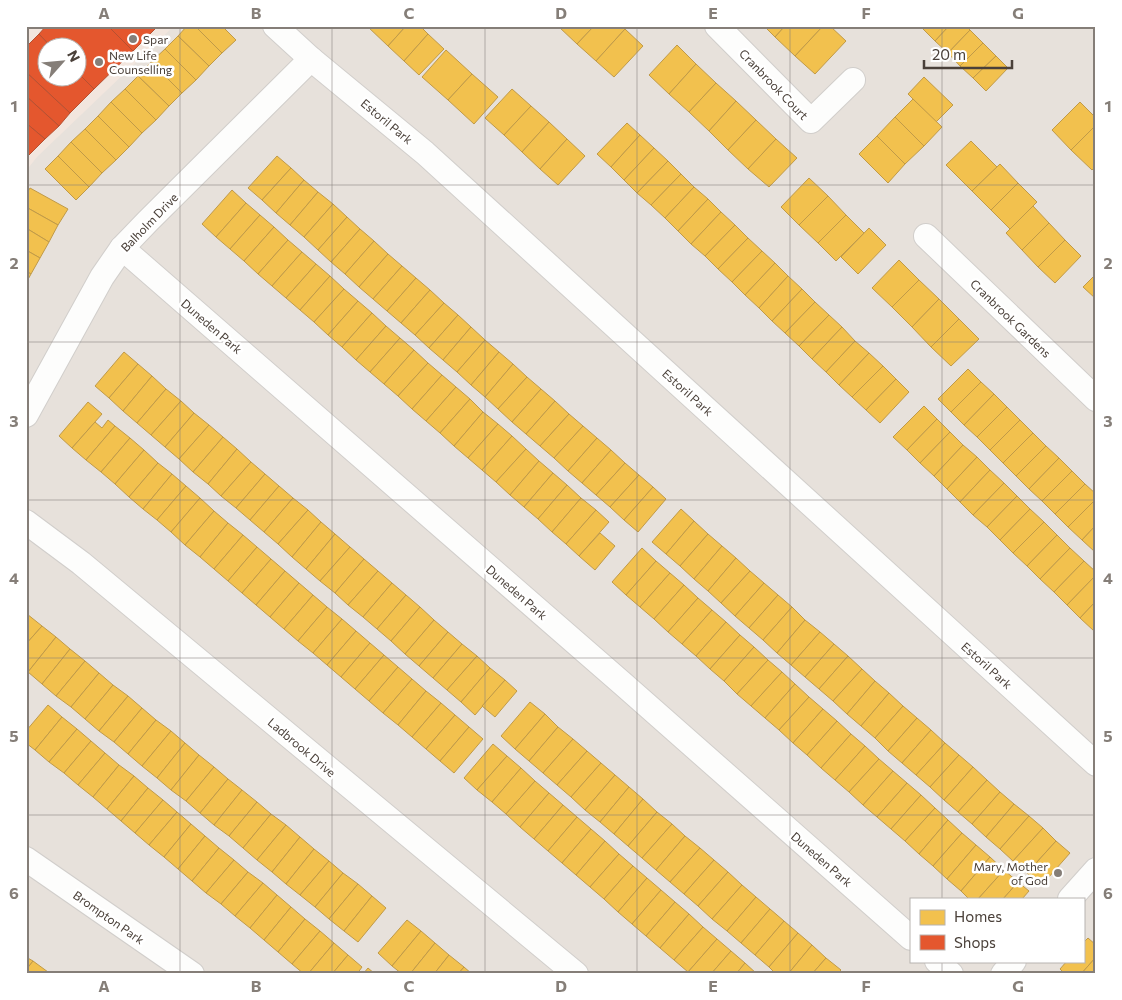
<svg xmlns="http://www.w3.org/2000/svg" width="1122" height="1000" viewBox="0 0 1122 1000" font-family="Commissioner,sans-serif">
<style>
.residential{fill:#e7e1db;fill-rule:evenodd}
.commercial{fill:#f2e6de;fill-rule:evenodd}
.homes{fill:#f2c14e;stroke:#c09a48}
.shops{fill:#e4572e;stroke:#b65031}
.lines{fill:none;stroke-linecap:round;stroke-linejoin:round}
.street-casing{stroke:#d1cecb;stroke-width:26}
.street{stroke:#fdfdfc;stroke-width:24}
.grid{fill:none;stroke:#857e78;stroke-width:1;stroke-opacity:0.55}
.poi-dot{fill:#857e78;stroke:#fff;stroke-width:2}
.labels{text-anchor:middle;dominant-baseline:central;stroke-width:5;stroke-linejoin:round;paint-order:stroke}
.poi-label{font-size:12px;fill:#4a4039;stroke:#fff;text-anchor:start}
.street-label{font-size:12px;fill:#4a4039;stroke:#fff}
.neatline{fill:none;stroke:#857e78;stroke-width:2}
.grid-label{font-size:16px;text-anchor:middle;font-weight:bold;fill:#857e78}
</style>
<rect width="100%" height="100%" fill="#f3f0ed"/>
<path class="residential" d="M26,26H1096V974H26ZM48,48H78V78H48ZM911,899H1083V961H911Z"/>
<path class="commercial" d="M26,26H174L37,157L26,171ZM48,48H78V78H48Z"/>
<g class="homes">
<path d="M187,26H195L222,53L209,66L178,36Z"/>
<path d="M195,26H222L236,40L222,53Z"/>
<path d="M367,26H406L388,46Z"/>
<path d="M406,26H420L428,34L404,61L388,46Z"/>
<path d="M560,26H594L577,44L559,27Z"/>
<path d="M594,26H622L625,29L596,61L577,44Z"/>
<path d="M764,26H785L775,37Z"/>
<path d="M785,26H823L795,56L775,37Z"/>
<path d="M823,26H830L846,41L815,74L795,56Z"/>
<path d="M924,26H949L935,41L922,28Z"/>
<path d="M949,26H966L970,30L948,53L935,41Z"/>
<path d="M625,29L643,46L614,77L596,61Z"/>
<path d="M970,30L983,43L960,66L948,53Z"/>
<path d="M428,34L444,49L419,75L404,61Z"/>
<path d="M178,36L209,66L196,80L165,49Z"/>
<path d="M983,43L996,56L973,78L960,66Z"/>
<path d="M677,45L696,64L669,94L649,75Z"/>
<path d="M165,49L196,80L182,93L151,62Z"/>
<path d="M446,50L472,74L448,100L422,77Z"/>
<path d="M996,56L1008,68L986,91L973,78Z"/>
<path d="M151,62L182,93L169,106L138,76Z"/>
<path d="M696,64L716,83L689,112L669,94Z"/>
<path d="M472,74L498,97L474,124L448,100Z"/>
<path d="M138,76L169,106L156,120L125,89Z"/>
<path d="M924,77L953,105L936,122L908,94Z"/>
<path d="M716,83L736,101L709,131L689,112Z"/>
<path d="M125,89L156,120L142,133L111,102Z"/>
<path d="M512,89L531,106L504,135L485,118Z"/>
<path d="M913,99L942,127L924,146L895,117Z"/>
<path d="M736,101L756,120L728,150L709,131Z"/>
<path d="M111,102L142,133L129,147L98,116Z"/>
<path d="M1080,102L1096,118V125L1071,150L1052,130Z"/>
<path d="M531,106L549,122L522,152L504,135Z"/>
<path d="M98,116L129,147L116,160L85,129Z"/>
<path d="M895,117L924,146L905,164L877,136Z"/>
<path d="M756,120L776,139L748,169L728,150Z"/>
<path d="M549,122L567,139L540,169L522,152Z"/>
<path d="M627,123L640,135L611,167L597,154Z"/>
<path d="M1096,125V166L1092,170L1071,150Z"/>
<path d="M85,129L116,160L102,173L71,142Z"/>
<path d="M640,135L654,148L624,180L611,167Z"/>
<path d="M877,136L905,164L888,183L859,154Z"/>
<path d="M567,139L585,156L558,185L540,169Z"/>
<path d="M776,139L797,158L769,187L748,169Z"/>
<path d="M971,141L997,167L972,191L946,165Z"/>
<path d="M71,142L102,173L89,187L58,156Z"/>
<path d="M654,148L668,161L637,193L624,180Z"/>
<path d="M58,156L89,187L76,200L45,169Z"/>
<path d="M277,156L291,168L262,200L248,188Z"/>
<path d="M668,161L681,174L651,205L637,193Z"/>
<path d="M1000,164L1018,183L991,210L972,191Z"/>
<path d="M291,168L304,180L276,213L262,200Z"/>
<path d="M681,174L694,187L665,218L651,205Z"/>
<path d="M809,178L828,196L799,225L781,207Z"/>
<path d="M304,180L318,192L290,225L276,213Z"/>
<path d="M1018,183L1037,202L1010,229L991,210Z"/>
<path d="M694,187L708,199L678,231L665,218Z"/>
<path d="M30,188L68,209L58,225L26,207V195Z"/>
<path d="M232,190L246,203L216,237L202,224Z"/>
<path d="M318,192L333,204L304,237L290,225Z"/>
<path d="M828,196L846,215L818,243L799,225Z"/>
<path d="M708,199L721,212L691,244L678,231Z"/>
<path d="M246,203L260,215L230,249L216,237Z"/>
<path d="M333,204L347,217L318,250L304,237Z"/>
<path d="M1033,206L1049,223L1022,250L1006,233Z"/>
<path d="M26,207L58,225L49,242L26,228Z"/>
<path d="M721,212L735,225L705,256L691,244Z"/>
<path d="M260,215L274,227L244,261L230,249Z"/>
<path d="M846,215L864,233L836,261L818,243Z"/>
<path d="M347,217L360,229L331,262L318,250Z"/>
<path d="M1049,223L1065,240L1038,267L1022,250Z"/>
<path d="M735,225L748,238L718,269L705,256Z"/>
<path d="M274,227L288,240L258,274L244,261Z"/>
<path d="M26,228L49,242L40,258L26,250Z"/>
<path d="M869,228L886,245L858,274L841,257Z"/>
<path d="M360,229L374,241L345,274L331,262Z"/>
<path d="M748,238L762,251L732,282L718,269Z"/>
<path d="M288,240L302,252L272,286L258,274Z"/>
<path d="M1065,240L1081,256L1055,283L1038,267Z"/>
<path d="M374,241L388,254L359,287L345,274Z"/>
<path d="M26,250L40,258L31,274L26,271Z"/>
<path d="M762,251L775,263L745,295L732,282Z"/>
<path d="M302,252L316,264L286,298L272,286Z"/>
<path d="M388,254L402,266L373,299L359,287Z"/>
<path d="M899,260L919,280L892,307L872,288Z"/>
<path d="M775,263L788,276L759,308L745,295Z"/>
<path d="M316,264L330,276L300,310L286,298Z"/>
<path d="M402,266L416,278L387,311L373,299Z"/>
<path d="M26,271L31,274L26,283Z"/>
<path d="M1096,274V299L1083,287Z"/>
<path d="M330,276L344,289L314,322L300,310Z"/>
<path d="M788,276L802,289L772,321L759,308Z"/>
<path d="M416,278L430,290L401,323L387,311Z"/>
<path d="M919,280L939,299L912,327L892,307Z"/>
<path d="M344,289L358,301L328,335L314,322Z"/>
<path d="M802,289L815,302L785,333L772,321Z"/>
<path d="M430,290L444,303L415,335L401,323Z"/>
<path d="M939,299L959,319L931,347L912,327Z"/>
<path d="M358,301L372,313L342,347L328,335Z"/>
<path d="M815,302L829,315L799,346L785,333Z"/>
<path d="M444,303L458,315L429,348L415,335Z"/>
<path d="M372,313L386,326L356,360L342,347Z"/>
<path d="M458,315L471,327L443,360L429,348Z"/>
<path d="M829,315L842,327L812,359L799,346Z"/>
<path d="M959,319L979,339L951,366L931,347Z"/>
<path d="M386,326L400,338L370,372L356,360Z"/>
<path d="M471,327L485,340L457,372L443,360Z"/>
<path d="M842,327L855,341L826,372L812,359Z"/>
<path d="M400,338L414,350L384,384L370,372Z"/>
<path d="M485,340L499,352L471,385L457,372Z"/>
<path d="M855,341L869,353L839,385L826,372Z"/>
<path d="M414,350L428,363L398,396L384,384Z"/>
<path d="M124,352L138,364L109,398L95,386Z"/>
<path d="M499,352L513,364L485,397L471,385Z"/>
<path d="M869,353L883,366L852,397L839,385Z"/>
<path d="M428,363L442,375L412,409L398,396Z"/>
<path d="M138,364L152,376L123,411L109,398Z"/>
<path d="M513,364L527,377L498,409L485,397Z"/>
<path d="M883,366L896,379L866,410L852,397Z"/>
<path d="M968,369L981,382L951,412L938,399Z"/>
<path d="M442,375L456,387L426,421L412,409Z"/>
<path d="M152,376L166,389L137,423L123,411Z"/>
<path d="M527,377L541,389L512,422L498,409Z"/>
<path d="M896,379L909,392L880,423L866,410Z"/>
<path d="M981,382L994,394L964,425L951,412Z"/>
<path d="M456,387L470,399L440,433L426,421Z"/>
<path d="M166,389L181,401L151,435L137,423Z"/>
<path d="M541,389L555,401L526,434L512,422Z"/>
<path d="M994,394L1007,407L977,437L964,425Z"/>
<path d="M470,399L483,412L454,446L440,433Z"/>
<path d="M181,401L194,413L165,447L151,435Z"/>
<path d="M555,401L569,414L540,446L526,434Z"/>
<path d="M88,402L102,414L72,448L59,436Z"/>
<path d="M924,406L937,419L907,450L893,437Z"/>
<path d="M1007,407L1020,420L990,450L977,437Z"/>
<path d="M483,412L498,424L468,458L454,446Z"/>
<path d="M194,413L209,425L179,459L165,447Z"/>
<path d="M569,414L583,426L554,458L540,446Z"/>
<path d="M937,419L950,432L920,463L907,450Z"/>
<path d="M108,420L115,426L86,460L72,448L95,422L102,428Z"/>
<path d="M1020,420L1033,433L1003,463L990,450Z"/>
<path d="M498,424L512,436L482,470L468,458Z"/>
<path d="M209,425L223,437L193,472L179,459Z"/>
<path d="M115,426L130,438L101,472L86,460Z"/>
<path d="M583,426L597,438L568,471L554,458Z"/>
<path d="M950,432L963,445L934,476L920,463Z"/>
<path d="M1033,433L1046,446L1016,476L1003,463Z"/>
<path d="M512,436L526,449L496,482L482,470Z"/>
<path d="M223,437L237,449L208,484L193,472Z"/>
<path d="M130,438L144,450L115,484L101,472Z"/>
<path d="M597,438L611,450L582,483L568,471Z"/>
<path d="M963,445L977,457L947,489L934,476Z"/>
<path d="M1046,446L1059,458L1029,489L1016,476Z"/>
<path d="M237,449L251,462L221,496L208,484Z"/>
<path d="M526,449L539,461L510,495L496,482Z"/>
<path d="M144,450L158,463L129,497L115,484Z"/>
<path d="M611,450L625,463L596,495L582,483Z"/>
<path d="M977,457L990,470L960,502L947,489Z"/>
<path d="M1059,458L1072,471L1042,501L1029,489Z"/>
<path d="M539,461L553,473L524,507L510,495Z"/>
<path d="M251,462L265,474L236,508L221,496Z"/>
<path d="M158,463L172,474L143,509L129,497Z"/>
<path d="M625,463L639,475L610,507L596,495Z"/>
<path d="M990,470L1004,483L973,515L960,502Z"/>
<path d="M1072,471L1085,484L1055,514L1042,501Z"/>
<path d="M553,473L567,485L538,519L524,507Z"/>
<path d="M172,474L186,486L157,520L143,509Z"/>
<path d="M265,474L279,486L250,520L236,508Z"/>
<path d="M639,475L653,487L624,520L610,507Z"/>
<path d="M1004,483L1017,496L987,527L973,515Z"/>
<path d="M1085,484L1096,494V499L1068,527L1055,514Z"/>
<path d="M567,485L581,498L552,532L538,519Z"/>
<path d="M186,486L200,498L171,532L157,520Z"/>
<path d="M279,486L293,498L264,532L250,520Z"/>
<path d="M653,487L666,499L638,532L624,520Z"/>
<path d="M1017,496L1030,509L1000,540L987,527Z"/>
<path d="M200,498L214,511L185,545L171,532Z"/>
<path d="M293,498L308,510L278,544L264,532Z"/>
<path d="M581,498L596,510L566,544L552,532Z"/>
<path d="M1096,499V525L1082,540L1068,527Z"/>
<path d="M681,509L694,521L666,554L652,542Z"/>
<path d="M1030,509L1044,522L1013,553L1000,540Z"/>
<path d="M308,510L321,522L292,557L278,544Z"/>
<path d="M596,510L609,522L579,556L566,544Z"/>
<path d="M214,511L228,523L200,557L185,545Z"/>
<path d="M694,521L708,534L680,566L666,554Z"/>
<path d="M321,522L335,534L306,569L292,557Z"/>
<path d="M1044,522L1057,535L1027,566L1013,553Z"/>
<path d="M228,523L243,535L214,569L200,557Z"/>
<path d="M1096,525V551L1095,552L1082,540Z"/>
<path d="M600,533L615,546L595,570L579,556Z"/>
<path d="M335,534L350,547L320,581L306,569Z"/>
<path d="M708,534L722,546L694,579L680,566Z"/>
<path d="M243,535L257,547L228,581L214,569Z"/>
<path d="M1057,535L1070,548L1040,579L1027,566Z"/>
<path d="M722,546L736,558L708,591L694,579Z"/>
<path d="M257,547L271,559L242,593L228,581Z"/>
<path d="M350,547L364,559L335,593L320,581Z"/>
<path d="M642,548L656,561L626,595L612,582Z"/>
<path d="M1070,548L1084,561L1054,592L1040,579Z"/>
<path d="M736,558L750,571L721,603L708,591Z"/>
<path d="M271,559L285,571L256,605L242,593Z"/>
<path d="M364,559L378,571L348,605L335,593Z"/>
<path d="M656,561L670,573L640,607L626,595Z"/>
<path d="M1084,561L1096,572V575L1067,605L1054,592Z"/>
<path d="M285,571L299,583L270,617L256,605Z"/>
<path d="M378,571L392,583L363,617L348,605Z"/>
<path d="M750,571L764,583L735,616L721,603Z"/>
<path d="M670,573L684,585L654,619L640,607Z"/>
<path d="M1096,575V601L1080,618L1067,605Z"/>
<path d="M299,583L313,595L284,629L270,617Z"/>
<path d="M392,583L406,595L377,629L363,617Z"/>
<path d="M764,583L778,595L749,628L735,616Z"/>
<path d="M684,585L698,598L668,632L654,619Z"/>
<path d="M313,595L327,607L298,641L284,629Z"/>
<path d="M406,595L420,607L391,641L377,629Z"/>
<path d="M778,595L792,607L763,640L749,628Z"/>
<path d="M698,598L712,610L682,644L668,632Z"/>
<path d="M1096,601V628L1094,631L1080,618Z"/>
<path d="M327,607L342,619L313,653L298,641Z"/>
<path d="M420,607L434,620L405,654L391,641Z"/>
<path d="M792,607L805,620L777,653L763,640Z"/>
<path d="M712,610L726,622L696,656L682,644Z"/>
<path d="M27,614L42,626L26,644V615Z"/>
<path d="M342,619L356,631L327,665L313,653Z"/>
<path d="M434,620L448,632L419,666L405,654Z"/>
<path d="M805,620L820,632L791,665L777,653Z"/>
<path d="M726,622L740,635L710,669L696,656Z"/>
<path d="M42,626L56,637L28,672L26,644Z"/>
<path d="M356,631L370,643L341,677L327,665Z"/>
<path d="M448,632L462,644L433,678L419,666Z"/>
<path d="M820,632L834,644L805,677L791,665Z"/>
<path d="M740,635L754,647L724,681L710,669Z"/>
<path d="M56,637L70,649L42,684L28,672Z"/>
<path d="M370,643L384,655L355,689L341,677Z"/>
<path d="M462,644L477,656L447,690L433,678Z"/>
<path d="M834,644L848,656L819,689L805,677Z"/>
<path d="M754,647L768,660L737,694L724,681Z"/>
<path d="M70,649L85,661L56,696L42,684Z"/>
<path d="M384,655L398,667L369,701L355,689Z"/>
<path d="M477,656L490,668L461,702L447,690Z"/>
<path d="M848,656L862,669L833,701L819,689Z"/>
<path d="M768,660L782,672L751,706L737,694Z"/>
<path d="M85,661L99,673L71,707L56,696Z"/>
<path d="M398,667L412,679L383,713L369,701Z"/>
<path d="M490,668L505,680L475,715L461,702Z"/>
<path d="M862,669L875,681L847,714L833,701Z"/>
<path d="M782,672L795,684L765,718L751,706Z"/>
<path d="M99,673L113,685L85,719L71,707Z"/>
<path d="M412,679L426,691L398,725L383,713Z"/>
<path d="M505,680L517,691L495,717L482,706Z"/>
<path d="M875,681L889,693L861,726L847,714Z"/>
<path d="M795,684L809,697L779,730L765,718Z"/>
<path d="M113,685L128,696L99,731L85,719Z"/>
<path d="M426,691L441,703L412,737L398,725Z"/>
<path d="M889,693L903,706L875,738L861,726Z"/>
<path d="M128,696L142,708L114,742L99,731Z"/>
<path d="M809,697L823,709L793,743L779,730Z"/>
<path d="M530,702L545,714L515,749L501,736Z"/>
<path d="M441,703L455,715L426,749L412,737Z"/>
<path d="M48,705L62,717L35,750L26,743V731Z"/>
<path d="M903,706L917,718L888,751L875,738Z"/>
<path d="M142,708L156,720L128,754L114,742Z"/>
<path d="M823,709L837,721L807,755L793,743Z"/>
<path d="M545,714L558,727L529,761L515,749Z"/>
<path d="M455,715L469,727L440,761L426,749Z"/>
<path d="M62,717L77,729L49,762L35,750Z"/>
<path d="M917,718L931,730L902,763L888,751Z"/>
<path d="M156,720L171,731L142,766L128,754Z"/>
<path d="M837,721L851,734L821,768L807,755Z"/>
<path d="M469,727L483,739L454,773L440,761Z"/>
<path d="M558,727L573,739L543,773L529,761Z"/>
<path d="M77,729L91,741L64,773L49,762Z"/>
<path d="M931,730L945,743L916,775L902,763Z"/>
<path d="M171,731L185,743L157,778L142,766Z"/>
<path d="M851,734L865,746L835,780L821,768Z"/>
<path d="M573,739L587,751L557,785L543,773Z"/>
<path d="M91,741L105,753L78,785L64,773Z"/>
<path d="M185,743L199,755L171,790L157,778Z"/>
<path d="M945,743L959,755L930,787L916,775Z"/>
<path d="M493,744L507,756L477,790L464,778Z"/>
<path d="M865,746L879,759L849,792L835,780Z"/>
<path d="M587,751L601,763L571,797L557,785Z"/>
<path d="M105,753L119,765L93,797L78,785Z"/>
<path d="M199,755L214,767L186,801L171,790Z"/>
<path d="M959,755L973,767L944,800L930,787Z"/>
<path d="M507,756L521,768L492,802L477,790Z"/>
<path d="M879,759L893,771L863,805L849,792Z"/>
<path d="M601,763L615,775L585,810L571,797Z"/>
<path d="M119,765L134,776L107,809L93,797Z"/>
<path d="M214,767L228,779L200,813L186,801Z"/>
<path d="M973,767L987,780L958,812L944,800Z"/>
<path d="M521,768L535,781L506,814L492,802Z"/>
<path d="M893,771L907,783L877,817L863,805Z"/>
<path d="M615,775L629,787L600,822L585,810Z"/>
<path d="M134,776L148,788L121,821L107,809Z"/>
<path d="M228,779L242,790L214,825L200,813Z"/>
<path d="M987,780L1000,792L972,824L958,812Z"/>
<path d="M535,781L549,793L520,827L506,814Z"/>
<path d="M907,783L921,795L891,829L877,817Z"/>
<path d="M629,787L643,799L614,834L600,822Z"/>
<path d="M148,788L163,800L135,833L121,821Z"/>
<path d="M242,790L257,802L229,836L214,825Z"/>
<path d="M1000,792L1014,804L986,837L972,824Z"/>
<path d="M549,793L563,805L534,839L520,827Z"/>
<path d="M921,795L935,808L905,841L891,829Z"/>
<path d="M643,799L657,812L628,846L614,834Z"/>
<path d="M163,800L177,812L149,845L135,833Z"/>
<path d="M257,802L271,814L243,848L229,836Z"/>
<path d="M1014,804L1029,816L1000,849L986,837Z"/>
<path d="M563,805L577,817L548,851L534,839Z"/>
<path d="M935,808L948,820L919,854L905,841Z"/>
<path d="M177,812L191,824L164,857L149,845Z"/>
<path d="M657,812L672,824L642,858L628,846Z"/>
<path d="M271,814L286,825L257,860L243,848Z"/>
<path d="M1029,816L1043,828L1013,861L1000,849Z"/>
<path d="M577,817L591,829L562,863L548,851Z"/>
<path d="M948,820L962,833L933,866L919,854Z"/>
<path d="M191,824L205,836L178,869L164,857Z"/>
<path d="M672,824L685,836L656,870L642,858Z"/>
<path d="M286,825L300,837L272,872L257,860Z"/>
<path d="M1043,828L1056,841L1027,873L1013,861Z"/>
<path d="M591,829L605,841L576,875L562,863Z"/>
<path d="M962,833L976,845L947,879L933,866Z"/>
<path d="M205,836L219,848L192,881L178,869Z"/>
<path d="M685,836L700,848L670,882L656,870Z"/>
<path d="M300,837L314,849L286,884L272,872Z"/>
<path d="M605,841L619,854L590,887L576,875Z"/>
<path d="M1056,841L1070,853L1041,886L1027,873Z"/>
<path d="M976,845L990,857L961,891L947,879Z"/>
<path d="M219,848L234,860L206,893L192,881Z"/>
<path d="M700,848L714,860L684,894L670,882Z"/>
<path d="M314,849L329,861L300,895L286,884Z"/>
<path d="M619,854L633,866L604,899L590,887Z"/>
<path d="M990,857L1004,870L978,899H969L961,891Z"/>
<path d="M234,860L248,872L221,904L206,893Z"/>
<path d="M714,860L728,872L698,906L684,894Z"/>
<path d="M329,861L343,873L315,907L300,895Z"/>
<path d="M633,866L647,878L618,912L604,899Z"/>
<path d="M1004,870L1018,882L1003,899H978Z"/>
<path d="M248,872L263,883L235,916L221,904Z"/>
<path d="M728,872L742,885L712,919L698,906Z"/>
<path d="M343,873L358,884L329,919L315,907Z"/>
<path d="M647,878L661,890L632,924L618,912Z"/>
<path d="M1018,882L1029,891L1022,899H1003Z"/>
<path d="M263,883L277,895L250,928L235,916Z"/>
<path d="M358,884L372,896L344,931L329,919Z"/>
<path d="M742,885L756,897L727,931L712,919Z"/>
<path d="M661,890L675,902L646,936L632,924Z"/>
<path d="M277,895L291,907L264,940L250,928Z"/>
<path d="M372,896L386,908L358,942L344,931Z"/>
<path d="M756,897L770,909L741,943L727,931Z"/>
<path d="M675,902L689,914L660,948L646,936Z"/>
<path d="M291,907L305,919L278,952L264,940Z"/>
<path d="M770,909L784,921L755,955L741,943Z"/>
<path d="M689,914L703,927L674,960L660,948Z"/>
<path d="M305,919L320,931L292,964L278,952Z"/>
<path d="M407,920L421,931L392,966L378,953Z"/>
<path d="M784,921L798,933L769,967L755,955Z"/>
<path d="M703,927L717,939L688,972L674,960Z"/>
<path d="M320,931L334,943L308,974H304L292,964Z"/>
<path d="M421,931L435,943L410,974H402L392,966Z"/>
<path d="M798,933L812,945L788,974H776L769,967Z"/>
<path d="M1088,938L1096,945V957L1081,974H1065L1060,969L1067,961H1083V943Z"/>
<path d="M717,939L731,951L711,974H689L688,972Z"/>
<path d="M334,943L348,955L332,974H308Z"/>
<path d="M435,943L449,955L434,974H410Z"/>
<path d="M812,945L826,958L812,974H788Z"/>
<path d="M731,951L745,963L736,974H711Z"/>
<path d="M348,955L362,967L357,974H332Z"/>
<path d="M449,955L464,967L458,974H434Z"/>
<path d="M26,957L33,961L26,970Z"/>
<path d="M1096,957V974H1081Z"/>
<path d="M826,958L841,970L837,974H812Z"/>
<path d="M33,961L48,972L46,974H26V970Z"/>
<path d="M745,963L757,974H736Z"/>
<path d="M464,967L472,974H458Z"/>
<path d="M368,968L375,974H363Z"/>
</g>
<g class="shops">
<path d="M46,26H108L133,51L94,89L78,73V48H52L39,34Z"/>
<path d="M108,26H158L133,51Z"/>
<path d="M39,34L52,48H48V78H78V73L94,89L70,113L26,72V47Z"/>
<path d="M26,72L70,113L59,126L26,96Z"/>
<path d="M26,96L59,126L45,139L26,123Z"/>
<path d="M26,123L45,139L29,155L26,153Z"/>
</g>
<g class="lines">
<defs>
<g id="street">
<path d="M275,26L311,59L425,153L1096,764"/>
<path d="M717,26L811,121L853,80"/>
<path d="M926,236L1096,399"/>
<path d="M122,248L623,684L911,938"/>
<path d="M26,415L102,277L122,248L148,221L311,59"/>
<path d="M26,522L81,563L576,974"/>
<path d="M26,859L192,974"/>
<path d="M1070,899L1096,870"/>
<path d="M937,961L951,974"/>
<path d="M1003,974L1014,961"/>
</g>
</defs>
<use href="#street" class="street-casing"/>
<use href="#street" class="street"/>
</g>
<path class="grid" d="M180,26V974M332,26V974M485,26V974M637,26V974M790,26V974M942,26V899M26,185H1096M26,342H1096M26,500H1096M26,658H1096M26,815H1096M942,961V974"/>
<g class="poi-dot">
<circle cx="133" cy="39" r="5"/>
<circle cx="99" cy="62" r="5"/>
<circle cx="1058" cy="873" r="5"/>
</g>
<g class="labels">
<g class="poi-label">
<text x="143" y="39">Spar</text>
<text x="109" y="55">New Life<tspan x="109" dy="14">Counselling</tspan></text>
<text x="1048" y="866" text-anchor="end">Mary, Mother<tspan x="1048" dy="14">of God</tspan></text>
</g>
<g class="street-label">
<text transform="translate(774 84) rotate(46)">Cranbrook Court</text>
<text transform="translate(387 121) rotate(40)">Estoril Park</text>
<text transform="translate(149 222) rotate(-46)">Balholm Drive</text>
<text transform="translate(1011 318) rotate(44)">Cranbrook Gardens</text>
<text transform="translate(212 326) rotate(41)">Duneden Park</text>
<text transform="translate(688 392) rotate(42)">Estoril Park</text>
<text transform="translate(517 592) rotate(41)">Duneden Park</text>
<text transform="translate(987 665) rotate(42)">Estoril Park</text>
<text transform="translate(302 747) rotate(40)">Ladbrook Drive</text>
<text transform="translate(822 859) rotate(41)">Duneden Park</text>
<text transform="translate(109 917) rotate(35)">Brompton Park</text>
</g>
</g>
<rect width="1122" height="1000" fill="none" stroke="#ffffff" stroke-width="55"/>
<rect x="910" y="898" width="175" height="65" fill="#ffffff" stroke="#b7b3b0"/>
<rect x="920" y="910" width="25" height="15" fill="#f2c14e" stroke="#b7b3b0"/>
<text x="954" y="922" font-size="15" fill="#4a4039">Homes</text>
<rect x="920" y="935" width="25" height="15" fill="#e4572e" stroke="#b7b3b0"/>
<text x="954" y="948" font-size="15" fill="#4a4039">Shops</text>
<g transform="translate(62 62) rotate(63)"><circle r="24" fill="#ffffff" stroke="#b7b3b0"/>
<path d="M0-4L9 19L0 12L-9 19Z" fill="#857e78"/>
<text y="-8" font-size="14" font-weight="bold" text-anchor="middle" fill="#4a4039">N</text>
</g>
<path d="M924 60v8h88v-8" fill="none" stroke="#4a4039" stroke-width="2.5"/>
<text x="932" y="60" font-size="15" fill="#4a4039" stroke="#ffffff" stroke-width="4" paint-order="stroke">20 m</text>
<rect x="28" y="28" width="1066" height="944" class="neatline"/>
<g class="grid-label">
<text x="104" y="19">A</text>
<text x="256" y="19">B</text>
<text x="409" y="19">C</text>
<text x="561" y="19">D</text>
<text x="713" y="19">E</text>
<text x="866" y="19">F</text>
<text x="1018" y="19">G</text>
<text x="14" y="112">1</text>
<text x="1108" y="112">1</text>
<text x="14" y="269">2</text>
<text x="1108" y="269">2</text>
<text x="14" y="427">3</text>
<text x="1108" y="427">3</text>
<text x="14" y="584">4</text>
<text x="1108" y="584">4</text>
<text x="14" y="742">5</text>
<text x="1108" y="742">5</text>
<text x="14" y="899">6</text>
<text x="1108" y="899">6</text>
<text x="104" y="992">A</text>
<text x="256" y="992">B</text>
<text x="409" y="992">C</text>
<text x="561" y="992">D</text>
<text x="713" y="992">E</text>
<text x="866" y="992">F</text>
<text x="1018" y="992">G</text>
</g>
</svg>
